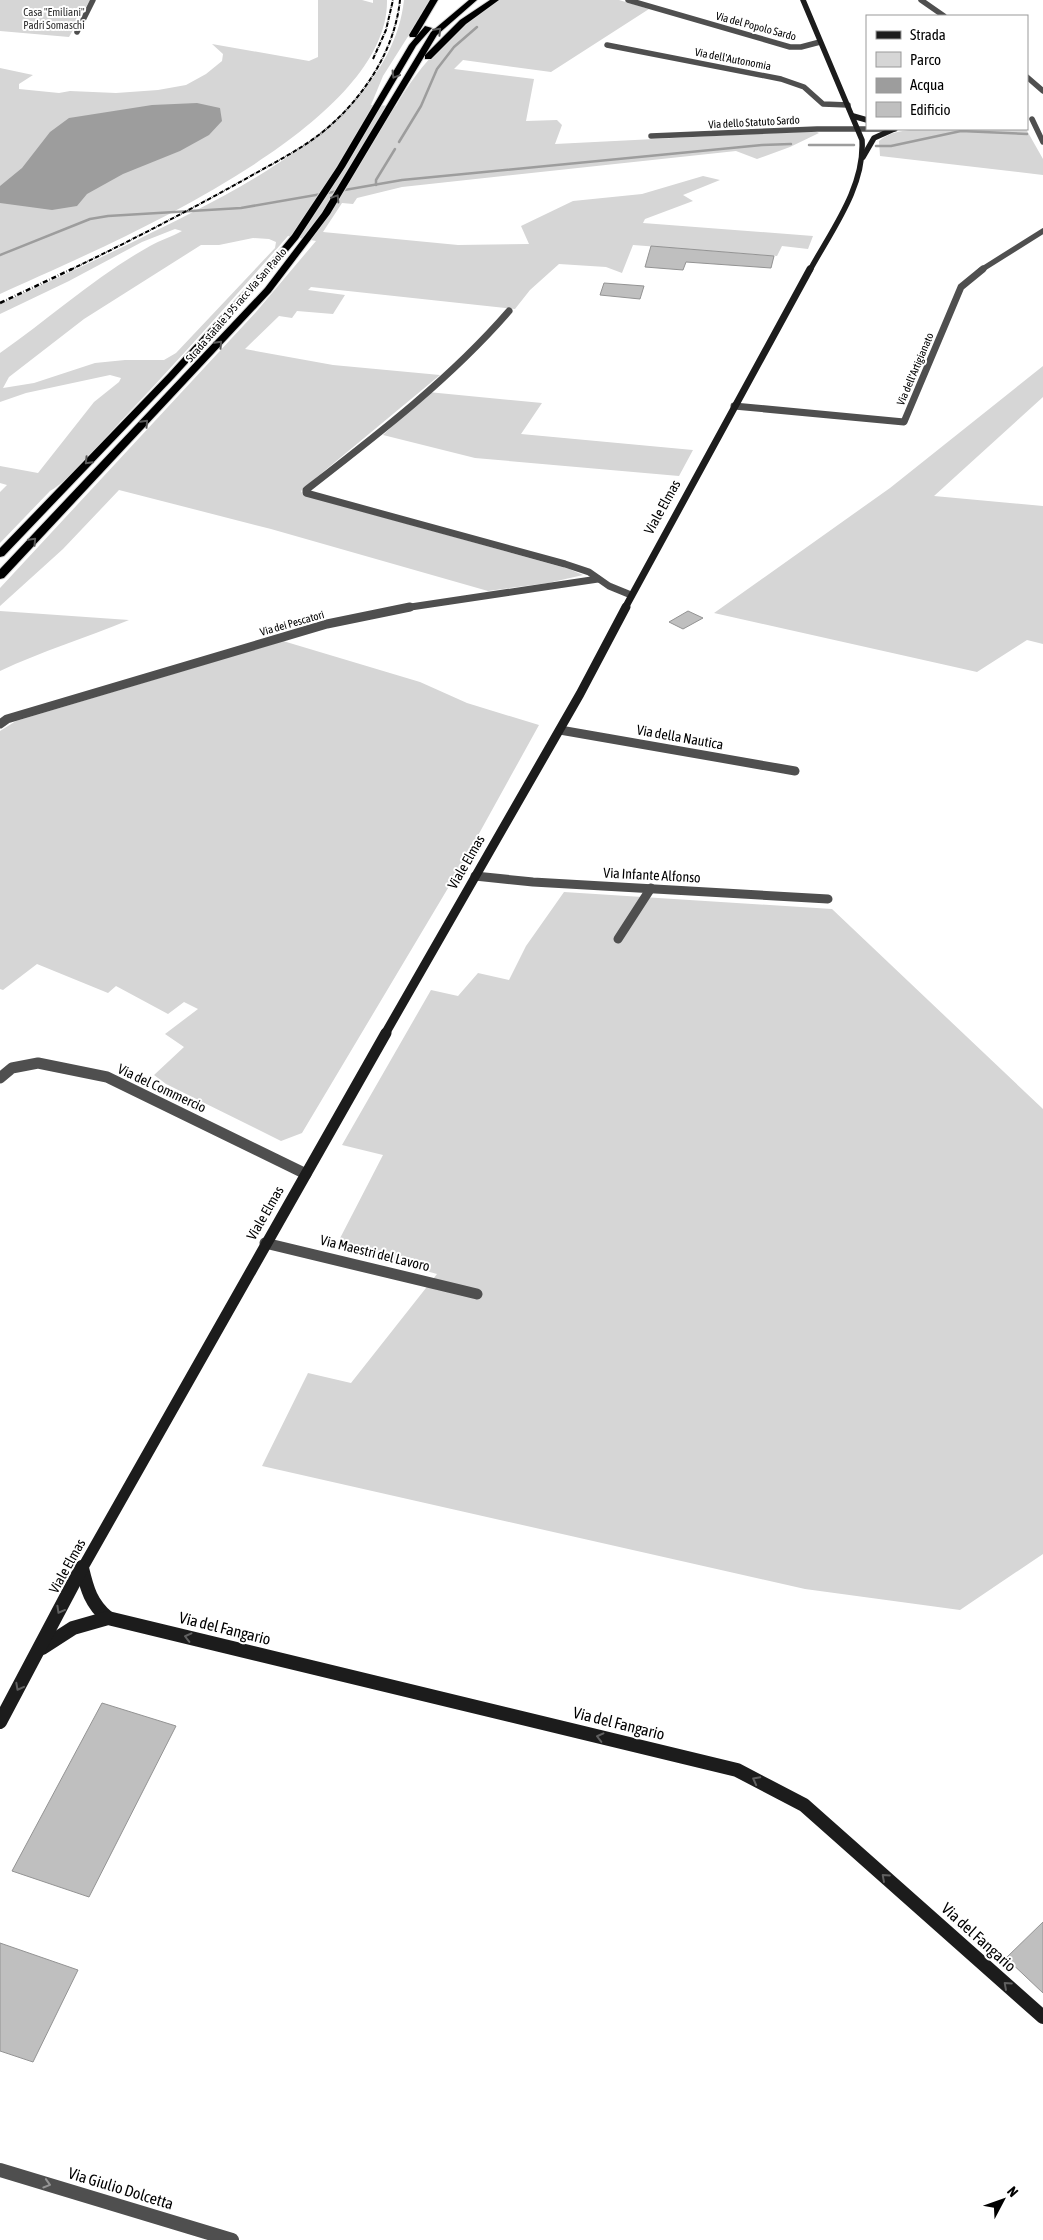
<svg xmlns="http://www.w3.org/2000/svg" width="1043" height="2240" viewBox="0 0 1043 2240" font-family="'Asap Condensed',sans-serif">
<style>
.green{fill:#d6d6d6;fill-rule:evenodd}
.water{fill:#9d9d9d}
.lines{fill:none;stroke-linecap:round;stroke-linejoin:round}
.stream{stroke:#9d9d9d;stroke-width:2.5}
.building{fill:#bfbfbf;stroke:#939393}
.highway-casing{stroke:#dbdbdb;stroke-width:2}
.street-far4{stroke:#4f4f4f;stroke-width:5.5}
.street-far3{stroke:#4f4f4f;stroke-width:7}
.street-far2{stroke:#4f4f4f;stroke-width:9}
.street-far1{stroke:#4f4f4f;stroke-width:11}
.street{stroke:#4f4f4f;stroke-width:14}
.secondary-far4{stroke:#1c1c1c;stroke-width:5.5}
.secondary-far3{stroke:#1c1c1c;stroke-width:7}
.secondary-far2{stroke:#1c1c1c;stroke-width:9}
.secondary-far1{stroke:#1c1c1c;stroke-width:11}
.secondary{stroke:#1c1c1c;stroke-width:14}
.highway{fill:#000;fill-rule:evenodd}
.rail-far1{stroke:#000;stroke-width:2;stroke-dasharray:4.5 1 0.5 1;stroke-linecap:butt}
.rail{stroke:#000;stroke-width:2.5;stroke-dasharray:5 2 0.5 2;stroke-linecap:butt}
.oneway{stroke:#595959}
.oneway2{stroke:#606060}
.oneway3{stroke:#959595}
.labels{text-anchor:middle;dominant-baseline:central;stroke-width:4;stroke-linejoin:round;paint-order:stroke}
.far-park-label{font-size:11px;fill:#2d2d2d;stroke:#fff}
.far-street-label{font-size:11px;fill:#000;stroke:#fff}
.street-label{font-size:14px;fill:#000;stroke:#fff}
.near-street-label{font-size:16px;fill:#000;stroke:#fff}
</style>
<rect width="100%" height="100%" fill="#fff"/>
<g class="green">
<path d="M0,0H90L69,37L0,31Z"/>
<path d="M318,0H362L373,3V0H387C389,130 100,248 0,294V68L33,75L19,84V89L59,93L70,91L116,93L158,90L186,85L206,74L222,61L223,54L212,44L309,61L318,57Z"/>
<path d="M404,0H431L383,76L371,105L396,106C420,63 457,26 499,0H619L649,9L551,72L463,60L454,69L534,79L526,121L557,120L562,125L555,144L815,131L819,133L790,147L757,159L736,151L402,187L357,198L353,204L342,203L323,232L458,245L529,244L521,226L573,201L642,194L703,176L720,180L683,195L693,201L645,219L643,223L813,236L808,249L782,246L777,256L633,245L622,273L606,267L559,264L530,290L515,309L311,287L308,290L345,295L333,314L297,311L292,318L279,316L245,349L333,365L440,375L305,487L301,491L303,495L569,569L583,575L548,583L488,591L271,529L119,490L63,549L0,606V588L256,312L316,241L288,236C233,299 178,361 120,422C101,442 74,477 50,491L0,543V492L7,485L0,483V466L38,473L94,402L119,382L121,378L110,375L26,393L0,402V353C50,318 96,276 150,246C160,240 172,237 182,231L175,229L142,242L69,281L0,314V304C46,283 92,262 137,240C232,193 391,120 404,0ZM253,238L269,239L276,242L275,248L176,353L164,360H125L95,363L34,383L3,388L9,377L84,319L201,245H219Z"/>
<path d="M919,129H1026L1043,159V175L880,156L879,141C890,131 904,131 919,129Z"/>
<path d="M1043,366V397L934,496L1043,506V644L1027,640L977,672L714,613L890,488Z"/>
<path d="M428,392L542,403L521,434L693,450L679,476L475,458L383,435Z"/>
<path d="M0,611L129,620C86,638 42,651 0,671Z"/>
<path d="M283,641L420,682L467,703L539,725L460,868L302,1133L281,1141L166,1084L154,1075L184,1047L165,1034L198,1009L184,1002L168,1014L116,986L108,993L37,964L3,990L0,989V731L16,721Z"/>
<path d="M564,892L832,909L1043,1109V1554L960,1610L805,1589L262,1466L308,1373L351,1383L437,1274L336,1246L383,1155L342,1145L431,990L458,996L478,973L509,980L526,946Z"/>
</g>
<path class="water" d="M197,103L220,108L222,121L209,135L180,151L123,174L87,194L77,206L52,210L0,203V186L22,168L50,132L69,118L152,105Z"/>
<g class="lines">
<g class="stream">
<path d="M399,142L421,106L437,69L454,47L477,27"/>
<path d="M809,145H854"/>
<path d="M876,146H891L961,131L1027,134"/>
<path d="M376,185V180L395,149"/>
<path d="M0,255L90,219L108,216L241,208L402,180L762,145L791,144"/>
</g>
</g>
<g class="building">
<path d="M651,246L774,256L771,268L686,262L683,270L645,267Z"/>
<path d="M604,283L644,286L640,299L600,295Z"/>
<path d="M688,611L703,618L683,629L669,622Z"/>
<path d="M102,1703L176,1726L89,1897L12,1871Z"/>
<path d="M1043,1922V1993L1006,1958Z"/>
<path d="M0,1943L78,1970L33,2062L0,2051Z"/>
</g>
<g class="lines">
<defs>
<g id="highway">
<path d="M430,0H438L416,37H410L409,35Z"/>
<path d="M469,0H477L437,35L330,214L271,292L4,578L0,579V569L265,288L322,213L431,32Z"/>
<path d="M490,0H499L466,24L431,59H425V55L460,20Z"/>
<path d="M425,26L432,28L416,46L345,167L298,239L269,274L174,378L4,556L0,557V548L168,374L263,270L292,235L337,167L409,45Z"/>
</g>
</defs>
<use href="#highway" class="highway-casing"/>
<g class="street-far4">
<path d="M628,0L790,47H801L820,42"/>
<path d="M921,0L944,16"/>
<path d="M77,32L93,0"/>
<path d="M607,45L781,79L804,87L823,104L848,105"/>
<path d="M1027,77L1043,91"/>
<path d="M1032,119L1043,142"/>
<path d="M651,136L817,129H895"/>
<path d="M981,270L1043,231"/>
</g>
<g class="street-far3">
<path d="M509,311C450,379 377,435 306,490V493L565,564L589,572L609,586L631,595"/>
<path d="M734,406L904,422L961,287L983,269"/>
<path d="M404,608L598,579"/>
</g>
<g class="street-far2">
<path d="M0,724L7,719L327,624L410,607"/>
<path d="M560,730L795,771"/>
<path d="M475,876L533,882L828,899"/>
<path d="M618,939L651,888"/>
</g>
<g class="street-far1">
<path d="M0,1078L12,1068L38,1063L107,1077L306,1174"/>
<path d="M265,1243L477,1294"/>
</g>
<path class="street" d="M0,2170L232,2240"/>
<g class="secondary-far4">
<path d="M803,0L862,140C865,187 831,231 810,270"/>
<path d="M853,116L867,120"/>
<path d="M863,157L874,138L894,129"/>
</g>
<path class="secondary-far3" d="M625,608L810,269"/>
<path class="secondary-far2" d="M385,1034L580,694L626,607"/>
<path class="secondary-far1" d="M82,1569L386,1033"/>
<g class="secondary">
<path d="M82,1568C87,1589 91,1604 108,1618"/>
<path d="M42,1648L73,1628L108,1618L737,1770L804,1805L1043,2017"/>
<path d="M0,1722L82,1567"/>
</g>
<use href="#highway" class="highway"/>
<g class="rail-far1">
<path d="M373,59L386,30L393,0"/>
<path d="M70,270C130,241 190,210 249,177C277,161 308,146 332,124C367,92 395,48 400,0"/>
</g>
<path class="rail" d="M0,303L72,269"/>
</g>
<defs><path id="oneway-chevron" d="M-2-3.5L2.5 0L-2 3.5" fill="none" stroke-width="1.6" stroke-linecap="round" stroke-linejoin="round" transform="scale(1.25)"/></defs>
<g class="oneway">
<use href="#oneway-chevron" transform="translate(438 31) rotate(-46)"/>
<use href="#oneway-chevron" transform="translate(395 75) rotate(121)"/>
<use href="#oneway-chevron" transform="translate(336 198) rotate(-58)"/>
<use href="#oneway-chevron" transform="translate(219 344) rotate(-47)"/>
<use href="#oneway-chevron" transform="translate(145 423) rotate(-47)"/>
<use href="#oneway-chevron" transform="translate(88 461) rotate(134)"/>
<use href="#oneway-chevron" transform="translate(33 541) rotate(-47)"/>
</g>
<g class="oneway2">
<use href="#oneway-chevron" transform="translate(60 1610) rotate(119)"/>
<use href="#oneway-chevron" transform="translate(188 1637) rotate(-166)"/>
<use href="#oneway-chevron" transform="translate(19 1687) rotate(118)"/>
<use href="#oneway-chevron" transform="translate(600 1737) rotate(-166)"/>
<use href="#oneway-chevron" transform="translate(756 1780) rotate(-152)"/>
<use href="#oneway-chevron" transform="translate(885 1877) rotate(-138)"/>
<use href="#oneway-chevron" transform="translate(1007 1985) rotate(-138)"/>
</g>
<use class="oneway3" href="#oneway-chevron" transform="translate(47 2184) rotate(17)"/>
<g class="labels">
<g class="far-park-label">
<text x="54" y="12">Casa "Emiliani"<tspan x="54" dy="13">Padri Somaschi</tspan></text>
</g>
<g class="far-street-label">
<text transform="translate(756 26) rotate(15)">Via del Popolo Sardo</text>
<text transform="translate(733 59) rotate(11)">Via dell'Autonomia</text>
<text transform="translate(754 122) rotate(-3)">Via dello Statuto Sardo</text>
<text transform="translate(236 305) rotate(-49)">Strada statale 195 racc Via San Paolo</text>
<text transform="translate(915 369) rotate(-67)">Via dell'Artigianato</text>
<text transform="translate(292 623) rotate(-16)">Via dei Pescatori</text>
</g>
<g class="street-label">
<text transform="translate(662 507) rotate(-61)">Viale Elmas</text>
<text transform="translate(680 737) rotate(10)">Via della Nautica</text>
<text transform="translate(466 862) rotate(-60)">Viale Elmas</text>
<text transform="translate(652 875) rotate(3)">Via Infante Alfonso</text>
<text transform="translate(162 1088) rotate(25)">Via del Commercio</text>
<text transform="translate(265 1213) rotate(-60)">Viale Elmas</text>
<text transform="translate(375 1253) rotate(14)">Via Maestri del Lavoro</text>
<text transform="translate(67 1566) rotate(-61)">Viale Elmas</text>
</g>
<g class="near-street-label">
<text transform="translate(225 1628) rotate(14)">Via del Fangario</text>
<text transform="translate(619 1723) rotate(14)">Via del Fangario</text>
<text transform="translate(979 1937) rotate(42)">Via del Fangario</text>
<text transform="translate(121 2188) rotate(17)">Via Giulio Dolcetta</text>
</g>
</g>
<rect x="866" y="15" width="162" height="115" fill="#ffffff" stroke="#999999"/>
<rect x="876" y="31" width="25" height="8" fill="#1c1c1c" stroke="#999999"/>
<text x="910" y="40" font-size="15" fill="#000000">Strada</text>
<rect x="876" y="52" width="25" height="15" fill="#d6d6d6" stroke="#999999"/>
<text x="910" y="65" font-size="15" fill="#000000">Parco</text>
<rect x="876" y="78" width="25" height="15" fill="#9d9d9d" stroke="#999999"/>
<text x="910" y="90" font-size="15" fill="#000000">Acqua</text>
<rect x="876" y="102" width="25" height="15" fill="#bfbfbf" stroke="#999999"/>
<text x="910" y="115" font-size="15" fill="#000000">Edificio</text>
<g transform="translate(1003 2200) rotate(49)" stroke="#ffffff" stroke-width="4" paint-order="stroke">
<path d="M0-4L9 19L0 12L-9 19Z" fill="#000000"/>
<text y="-8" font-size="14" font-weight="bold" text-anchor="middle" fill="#000000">N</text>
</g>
</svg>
